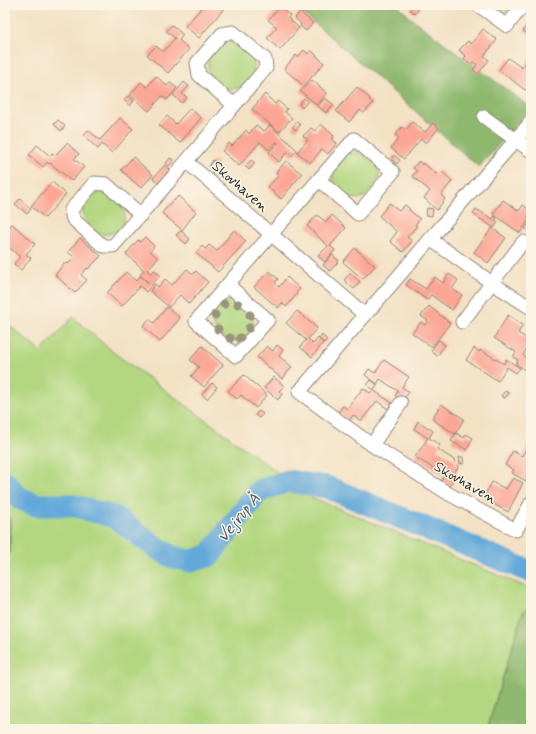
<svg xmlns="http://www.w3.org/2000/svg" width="536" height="734" viewBox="0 0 536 734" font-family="Mynerve,sans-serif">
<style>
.green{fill:#b3d780;stroke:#6f8156}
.forest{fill:#8eb86e;stroke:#5c724c}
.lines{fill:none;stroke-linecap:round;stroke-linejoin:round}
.river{stroke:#62a9d9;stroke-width:23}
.building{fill:#fca796}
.minor-casing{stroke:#8f8678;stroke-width:15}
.minor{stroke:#fff;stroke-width:13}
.tree{fill:#98957b}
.labels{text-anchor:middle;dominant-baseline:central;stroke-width:3;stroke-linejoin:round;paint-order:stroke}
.street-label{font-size:15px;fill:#2b2b2b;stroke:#fcf5e5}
.water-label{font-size:16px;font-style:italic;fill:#3e5768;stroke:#fcf5e5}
</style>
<rect width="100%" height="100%" fill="#fcf5e5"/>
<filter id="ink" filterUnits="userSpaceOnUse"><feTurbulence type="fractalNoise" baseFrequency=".025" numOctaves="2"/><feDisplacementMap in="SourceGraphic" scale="8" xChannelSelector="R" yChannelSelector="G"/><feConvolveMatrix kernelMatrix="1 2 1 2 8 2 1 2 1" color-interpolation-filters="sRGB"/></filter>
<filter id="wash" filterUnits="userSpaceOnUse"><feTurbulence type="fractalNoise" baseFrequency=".012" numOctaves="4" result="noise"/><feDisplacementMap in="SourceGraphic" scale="16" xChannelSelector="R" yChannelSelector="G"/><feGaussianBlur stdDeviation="0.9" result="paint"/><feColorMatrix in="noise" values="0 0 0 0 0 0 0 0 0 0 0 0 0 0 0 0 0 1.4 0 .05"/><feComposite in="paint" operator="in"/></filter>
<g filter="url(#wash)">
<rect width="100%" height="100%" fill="#f3e1c4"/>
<g class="green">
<path d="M485,5H519C504,18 501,14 485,5Z"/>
<circle cx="231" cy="66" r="23"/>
<path d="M355,152C369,153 387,170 375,184C372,188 368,195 363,197C350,204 328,187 333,173C334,169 338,166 340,163C345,158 348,154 355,152Z"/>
<path d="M102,193C119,195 135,219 116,231C89,248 64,195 102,193Z"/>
<path d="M227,300C243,299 262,318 249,333C246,335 245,338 242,339C218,349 196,309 227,300Z"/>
<path d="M73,317L113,352L311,497L531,589V605L523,612L487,729H5V322L41,352Z"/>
</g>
<g class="forest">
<path d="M294,5H397L412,19L531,108L479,167Z"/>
<path d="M5,514L10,519V551L5,560Z"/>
<path d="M531,605V729H487L523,612Z"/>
</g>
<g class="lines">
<path class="river" d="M5,482L19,498L36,505H71L115,517L157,548L172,557L191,561L209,556L259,491L288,481L327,487L531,572"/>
</g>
<g id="blocks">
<g class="building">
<path d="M204,5H227L199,38L185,26Z"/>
<path d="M413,5L421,6L415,14L410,10Z"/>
<path d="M280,7L290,15L288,18L299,28L280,50L267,38L277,27L268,20Z"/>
<path d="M300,12L313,23L306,31L300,26L301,24L295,18Z"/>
<path d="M531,20V36L523,31Z"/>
<path d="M172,25L183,35L179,40L189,49L168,73L147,55L156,46L163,52L175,38L166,31Z"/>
<path d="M483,29L497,40L484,56L489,60L478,74L473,70L477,65L473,62L471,64L464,59L466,56L459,50L468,41L471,44Z"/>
<path d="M304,50L308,54L311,50L324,63L304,86L284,69L296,55L298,57Z"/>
<path d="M531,56V82L525,90L499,70L508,58L522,68Z"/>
<path d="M156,76L167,86L170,83L177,88L167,100L162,96L149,111L130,95L141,82L147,87Z"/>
<path d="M312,80L327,93L317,105L300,91Z"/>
<path d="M184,82L189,86L182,94L187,97L182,103L173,95Z"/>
<path d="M357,87L370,99L369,100L373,103L364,113L360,110L349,122L336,111Z"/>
<path d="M265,94L275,104L278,101L287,109L285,112L292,118L279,132L252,109Z"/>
<path d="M128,96L134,101L130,106L124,100Z"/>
<path d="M304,98L308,101L302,108L299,104Z"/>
<path d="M325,98L334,105L326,113L318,106Z"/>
<path d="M190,108L201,118L180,143L159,125L167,116L176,124Z"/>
<path d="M120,118L133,129L112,153L102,144L98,149L84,136L88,130L100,140Z"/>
<path d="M58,120L65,126L61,131L54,124Z"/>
<path d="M297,122L300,125L296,130L292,127Z"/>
<path d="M412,122L425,132L433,123L439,128L426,143L421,139L404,159L391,148L399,138L395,135L402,127L406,130Z"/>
<path d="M321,124L334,136L332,139L337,143L328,154L322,149L310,163L297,152L308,140L303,136L311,128L315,131Z"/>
<path d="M256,125L264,131L270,125L297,150L292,156L287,152L279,162L269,152L278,143L276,142L269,150L260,142L239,166L222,151L229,143L232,146L246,130L249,134Z"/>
<path d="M67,143L79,154L74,159L84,167L72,181L50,163L49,164L47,162L43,167L29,155L37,145L50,156L52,153L55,155Z"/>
<path d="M394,155L400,160L397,164L391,159Z"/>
<path d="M133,157L153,175L141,188L121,170Z"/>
<path d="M170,158L174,161L169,166L166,163Z"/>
<path d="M213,160L218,163L214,169L209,166Z"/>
<path d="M251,160L255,163L249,170L245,166Z"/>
<path d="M286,161L302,174L281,199L268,187L279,175L276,172Z"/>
<path d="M419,161L422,165L423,163L436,174L440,170L452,181L441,195L445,199L437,210L424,198L430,191L412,176L417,171L413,168Z"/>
<path d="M165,165L170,169L158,183L153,178Z"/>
<path d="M52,182L66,194L45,218L31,206Z"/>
<path d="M178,196L196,212L182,230L162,213L173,200L174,201Z"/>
<path d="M20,199L31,209L27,214L15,204Z"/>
<path d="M503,200L519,211L523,205L531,211L528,217L530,218L520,233L493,214Z"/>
<path d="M390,203L399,211L405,205L410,209L409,210L420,219L415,225L417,226L407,237L412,241L403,252L390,241L397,232L379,216Z"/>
<path d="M427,208L433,209L432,216L426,215Z"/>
<path d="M476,209L493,219L495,216L497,218L495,220L498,222L494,228L473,214Z"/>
<path d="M317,215L326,222L332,215L346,228L330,246L335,250L325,262L318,256L328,246L307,226Z"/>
<path d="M531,220V232L530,233L525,229Z"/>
<path d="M12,224L35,244L26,254L31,258L21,270L14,264L20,257L5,244V232Z"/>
<path d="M492,228L506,238L488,263L474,252Z"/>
<path d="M234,230L246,241L218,272L196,253L202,246L205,249L209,245L217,251Z"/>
<path d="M181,231L190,239L186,244L176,235Z"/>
<path d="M145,237L154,246L150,251L158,258L147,270L151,273L154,270L160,275L146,292L140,286L122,306L107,293L126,272L136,281L140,276L149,283L140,275L144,270L126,254L138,240L140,242Z"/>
<path d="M80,238L101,256L88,269L87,268L81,275L87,280L75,293L55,275L66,262L68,264L74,257L68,252Z"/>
<path d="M355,248L375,266L363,279L343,262Z"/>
<path d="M332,255L339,261L330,271L323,265Z"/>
<path d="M187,269L193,274L196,271L208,282L189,304L180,295L169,307L150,291L155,284L158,287L165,279L172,285Z"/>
<path d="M269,271L278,279L275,283L279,287L287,277L300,289L296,293L297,294L286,307L282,303L278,308L254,287Z"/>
<path d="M350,273L360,282L354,289L344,280Z"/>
<path d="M449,274L458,280L452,289L462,295L452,310L431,295L427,300L406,285L410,279L426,289L435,277L443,283Z"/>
<path d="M429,306L450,323L432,347L412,333L421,322L425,325L428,321L421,316Z"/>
<path d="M167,307L180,318L160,342L143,326L149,319L154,323Z"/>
<path d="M297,311L317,328L308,339L313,344L318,338L323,343L312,357L300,347L306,340L286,323Z"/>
<path d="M508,315L523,325L518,333L531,341L523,355L531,360L525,370L516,364L518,360L513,357L516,352L494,338Z"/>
<path d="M322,335L327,340L324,343L319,339Z"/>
<path d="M439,340L445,345L437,356L431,351Z"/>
<path d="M277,345L283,350L279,356L292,367L282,379L257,357L267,346L273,351Z"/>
<path d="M202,346L223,365L204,387L191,376L199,367L190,360Z"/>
<path d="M474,348L480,352L481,350L504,364L506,359L520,368L516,373L507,367L498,381L466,360Z"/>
<path d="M384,360L409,377L402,387L409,392L402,401L395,396L398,391L380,379L377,384L365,375L369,369L375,373Z"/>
<path d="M244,375L267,395L256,408L241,395L237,399L228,391Z"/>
<path d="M274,377L284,386L279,391L282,394L278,400L264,388Z"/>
<path d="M371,380L378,385L374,390L367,385Z"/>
<path d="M212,383L217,387L207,399L202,394Z"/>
<path d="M363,388L370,393L373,390L392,403L388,409L377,401L361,421L353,415L349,421L338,412L343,406L347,409Z"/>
<path d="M505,391L509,393L505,398L501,396Z"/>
<path d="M441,404L464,419L455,434L432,419Z"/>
<path d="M259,411L263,414L259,418L255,415Z"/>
<path d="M418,421L433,431L429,438L440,445L437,449L456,461L455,463L459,466L452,477L448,474L446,476L415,457L428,438L414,429Z"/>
<path d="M456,433L464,438L466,434L473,438L467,450L451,441Z"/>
<path d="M529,443L531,445V479L529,483L512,473L514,470L505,465L513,451L522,456Z"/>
<path d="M459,457H463L464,463L460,464Z"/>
<path d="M444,476L453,481L449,486L441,481Z"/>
<path d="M513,478L523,483L508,512L483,498L492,482L506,489Z"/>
</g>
</g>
</g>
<g filter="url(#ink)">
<use href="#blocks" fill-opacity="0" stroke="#8f8678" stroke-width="1"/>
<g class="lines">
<defs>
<g id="minor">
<path d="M478,5L507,26L523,5"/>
<path d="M484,117L531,151"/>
<path d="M531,122L299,392L372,445L449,494L516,530L531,503"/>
<path d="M187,162L365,315"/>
<path d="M141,215L106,184L94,183L71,210L73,219L103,246H113C165,187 215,128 266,68L265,59L233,32L222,34L197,63L199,75L234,105"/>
<path d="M430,239L492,283L531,308"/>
<path d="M228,285L268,320L236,356L196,321L354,139L393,172L358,214L319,180"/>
<path d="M462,322L523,242"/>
<path d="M372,445L401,403"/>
</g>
</defs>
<use href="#minor" class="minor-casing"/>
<use href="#minor" class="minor"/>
</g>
<g class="tree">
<circle cx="224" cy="304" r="4.5"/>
<circle cx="238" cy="304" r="4.5"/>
<circle cx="215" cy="315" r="4.5"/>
<circle cx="250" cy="315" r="4.5"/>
<circle cx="249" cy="328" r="4.5"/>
<circle cx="218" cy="329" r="4.5"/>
<circle cx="230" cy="338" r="4.5"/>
<circle cx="240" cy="338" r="4.5"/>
</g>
</g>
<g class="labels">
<g class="street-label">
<text transform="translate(240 187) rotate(41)">Skovhaven</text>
<text transform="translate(465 483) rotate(30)">Skovhaven</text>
</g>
<g class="water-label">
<text transform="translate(239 518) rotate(-51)">Vejrup Å</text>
</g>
</g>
<rect width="536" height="734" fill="none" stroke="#fcf5e5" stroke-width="20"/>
</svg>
